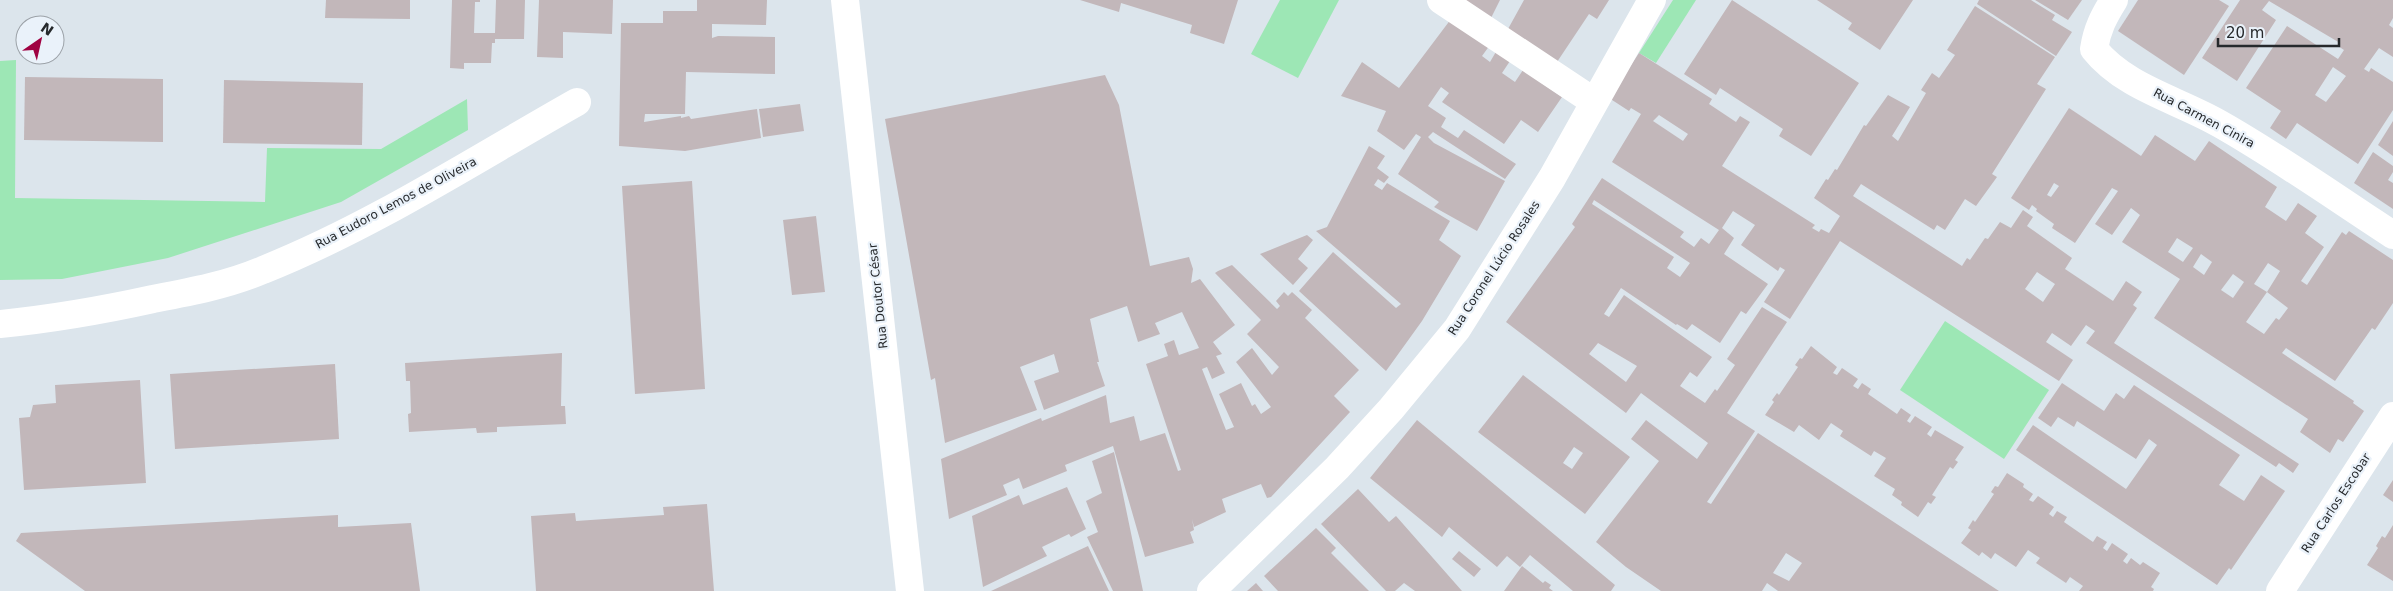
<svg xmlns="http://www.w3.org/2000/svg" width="2393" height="591" viewBox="0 0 2393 591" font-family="'DejaVu Sans',sans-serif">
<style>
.green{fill:#9de7b5}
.building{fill:#c2b7ba;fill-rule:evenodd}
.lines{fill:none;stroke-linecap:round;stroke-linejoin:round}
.minor{stroke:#fff;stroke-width:28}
.labels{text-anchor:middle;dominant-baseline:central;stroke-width:4.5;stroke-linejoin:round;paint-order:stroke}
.street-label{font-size:12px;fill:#26292c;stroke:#eaf2fa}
</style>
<rect width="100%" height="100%" fill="#dce5ec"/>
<g class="green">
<path d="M1280,0H1339L1298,78L1251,54Z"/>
<path d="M1673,0H1696L1656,63L1639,53Z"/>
<path d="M16,60L15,198L265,202L267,148L381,149L467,99L468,130L341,202L168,258L62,279L0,280V61Z"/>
<path d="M1945,321L2049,390L2004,459L1900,390Z"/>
</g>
<g class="building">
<path d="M326,0H410V19L325,18Z"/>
<path d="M452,0H480V2H475L474,33H495L496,0H525L524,39H495V43H492L491,63H464V69L450,68Z"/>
<path d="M539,0H613L612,34L563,32V58L537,57Z"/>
<path d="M697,0H767L766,25L712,24V38L718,36L775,37V74L686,72L685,114H645L644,122L681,116V118L689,116L691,119L757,109L761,138L685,151L619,146L621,23H663V11H697Z"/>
<path d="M1080,0H1238L1224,44L1190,33L1192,25L1121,3L1119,12Z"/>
<path d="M1463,0H1500L1491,18Z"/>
<path d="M1524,0H1609L1597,19L1589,14L1557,62L1508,29Z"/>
<path d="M1732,0L1859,83L1811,156L1779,136L1783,129L1720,88L1716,95L1684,74Z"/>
<path d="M1817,0H1913L1880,50L1848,29L1852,23Z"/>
<path d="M1979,0H2031L2055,15L2052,20L2072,32L2056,56L1977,4Z"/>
<path d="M2035,0H2082L2068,20Z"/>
<path d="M2138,0H2219L2229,6L2184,75L2118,31Z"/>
<path d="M2240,0H2393V18L2389,25L2393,28V57L2379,48L2364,69L2369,72L2371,68L2393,82V110L2358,164L2297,123L2286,139L2270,128L2281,111L2246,88L2287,26L2338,59L2344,50L2338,46L2340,43L2269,1L2262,10L2276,20L2237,81L2202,58ZM2333,67L2346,76L2326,102L2315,95Z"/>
<path d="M1975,6L2055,57L2037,84L2046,89L1992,174L1997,177L1976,206L1965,199L1945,230L1937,225L1934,230L1861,184L1853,196L1962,266L1967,258L1970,260L1985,238L1988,239L2000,222L2011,228L2023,210L2033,217L2027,226L2072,258L2065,269L2113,301L2126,281L2142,292L2133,305L2137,308L2114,343L2299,464L2293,473L2279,463L2276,467L2086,343L2095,331L2086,325L2071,346L2052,333L2046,342L2073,360L2059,381L1840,241L1790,319L1764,302L1785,270L1780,267L1778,271L1741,245L1755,225L1733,211L1722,228L1734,238L1724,254L1768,284L1746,314L1741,311L1720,343L1692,324L1687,330L1677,324L1676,325L1621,288L1604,314L1609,317L1624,295L1712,357L1697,377L1690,372L1680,386L1705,403L1715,389L1717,391L1735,365L1727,359L1762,307L1787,322L1727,413L1755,431L1707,502L1711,504L1758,433L1999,591H1778L1767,583L1762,591H1661L1626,567L1596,542L1659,461L1631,439L1646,420L1697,459L1708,443L1641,393L1626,413L1506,322L1575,227L1572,224L1602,178L1684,232L1680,237L1694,247L1701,238L1709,244L1719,230L1612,162L1641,114L1631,108L1629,111L1609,98L1639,53L1712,99L1709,104L1736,122L1740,116L1750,122L1722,166L1815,225L1812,228L1819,232L1821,229L1829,233L1840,216L1814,198L1826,179L1828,180L1835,169L1837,170L1864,125L1866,126L1888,95L1910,107L1892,136L1898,141L1926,93L1921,90L1932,73L1939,78L1955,55L1947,50ZM1659,115L1688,134L1683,141L1653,121ZM1594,200L1690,263L1680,277L1667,268L1674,257L1592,204ZM2037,272L2055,284L2043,302L2025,289ZM1598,343L1637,366L1626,382L1589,354ZM1786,553L1802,563L1789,581L1773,573Z"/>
<path d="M1451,19L1490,45L1482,56L1490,62L1497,50L1510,61L1502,73L1515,82L1523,70L1562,97L1538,132L1521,120L1504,144L1442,102L1449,93L1441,87L1428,106L1446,118L1441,127L1458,138L1464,130L1516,164L1505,179L1433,132L1428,137L1434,143L1505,181L1477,231L1434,207L1439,202L1398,174L1421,137L1416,134L1404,150L1377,131L1386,111L1341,96L1362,62L1399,88Z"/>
<path d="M1105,75L1119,105L1150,266L1189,257L1193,269L1191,283L1200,279L1235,325L1213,342L1222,354L1216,356L1225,373L1212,379L1207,367L1202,369L1226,430L1234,427L1219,394L1241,383L1252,406L1255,404L1261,414L1271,407L1236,362L1252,348L1272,375L1279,367L1247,334L1261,320L1215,273L1218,271L1232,265L1277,309L1280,306L1276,301L1284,292L1288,296L1292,292L1312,310L1305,318L1359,370L1334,396L1350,412L1271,497L1267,498L1261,484L1222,499L1226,512L1194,527L1192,519L1194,530L1190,532L1194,543L1145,557L1113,446L1065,465L1067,471L1023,489L1019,478L1003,485L1007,495L949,519L941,459L1041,418L1042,421L1106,395L1110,423L1134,416L1140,441L1165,433L1178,471L1181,470L1146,364L1168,356L1164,344L1174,340L1179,355L1199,348L1182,312L1155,323L1160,334L1138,342L1127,306L1090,319L1099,362H1097L1105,386L1044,410L1034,381L1059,372L1054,354L1020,367L1037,410L945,443L935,378L931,380L885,119Z"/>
<path d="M25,77L163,79V142L24,140Z"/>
<path d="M224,80L363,83L362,145L223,143Z"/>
<path d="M800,104L804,131L763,137L759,109Z"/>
<path d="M2069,108L2141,156L2155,135L2195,161L2209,141L2277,187L2265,207L2286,221L2298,203L2317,216L2305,233L2324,247L2301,281L2307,285L2342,232L2346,235L2349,231L2393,260V303L2375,330L2372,328L2335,381L2286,348L2282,353L2354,401L2353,403L2364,411L2343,442L2338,439L2330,453L2300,432L2308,419L2154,318L2180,279L2122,242L2140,215L2131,208L2112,235L2095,224L2118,191L2112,188L2075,243L2052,228L2054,224L2036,211L2037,209L2032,205L2029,210L2011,198ZM2054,183L2059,186L2051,197L2047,195ZM2177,238L2193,248L2183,262L2168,252ZM2201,254L2212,262L2204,275L2193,267ZM2268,263L2280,271L2267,292L2254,284ZM2233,274L2244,282L2233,298L2221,290ZM2267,292L2288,308L2279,320L2276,318L2264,334L2246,322Z"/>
<path d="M2393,121V156L2378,145Z"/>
<path d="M1369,146L1385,156L1377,168L1389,177L1384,183L1378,179L1374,185L1382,190L1387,183L1450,221L1439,240L1461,256L1422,321L1386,371L1299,291L1333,252L1396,308L1401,304L1316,231L1327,227Z"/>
<path d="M2373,152L2393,166V172L2388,180L2393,183V209L2354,183Z"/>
<path d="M692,181L705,389L635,394L622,186Z"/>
<path d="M816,216L825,292L792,295L783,220Z"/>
<path d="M1307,235L1313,240L1298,259L1308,268L1293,285L1260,254Z"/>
<path d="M1811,346L1837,367L1833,373L1837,375L1842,368L1858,379L1853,386L1858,389L1862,383L1871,389L1868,394L1897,414L1901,408L1911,415L1907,421L1910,423L1915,416L1932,427L1927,434L1931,437L1935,430L1964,447L1955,460L1958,462L1953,469L1950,467L1932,495L1936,497L1931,504L1928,502L1918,517L1901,505L1902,502L1892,495L1895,489L1874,476L1886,458L1874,451L1871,456L1840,436L1843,431L1831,423L1819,440L1799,425L1794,432L1765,415L1774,402L1772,400L1777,393L1779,395L1798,367L1795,365L1800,358L1802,359Z"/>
<path d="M562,353L561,406H565L566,424L497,427V432L477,433L476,428L409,432L408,414L411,413L410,381H406L405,363Z"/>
<path d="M335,364L339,439L175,449L170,374Z"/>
<path d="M1523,375L1630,457L1585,514L1478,432ZM1574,447L1583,453L1572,469L1563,463Z"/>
<path d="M140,380L146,483L24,490L19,418L30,417L33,405L56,403L55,385Z"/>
<path d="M2062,383L2104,411L2116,393L2124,399L2134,385L2240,455L2219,485L2244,501L2261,475L2285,491L2231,570L2229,568L2217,585L2016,450L2033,425L2126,489L2157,445L2149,439L2136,459L2077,421L2074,427L2058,417L2051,427L2038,418Z"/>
<path d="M1417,420L1615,585L1611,591H1573L1530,555L1520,567L1507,556L1497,567L1449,527L1442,537L1370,478Z"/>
<path d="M1114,452L1121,485L1143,591H1113L1087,537L1098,532L1086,501L1102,493L1092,461Z"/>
<path d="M2007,473L2024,484L2023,487L2033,494L2029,500L2033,502L2038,496L2054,507L2049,514L2053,517L2057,511L2067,517L2064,522L2093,542L2097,536L2107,542L2103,548L2107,551L2112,543L2128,554L2123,561L2127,564L2131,558L2140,565L2143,562L2160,573L2151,587L2154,589L2153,591H2079L2083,586L2070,577L2066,583L2036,563L2040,558L2028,550L2016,567L1995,553L1991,559L1982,552L1979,556L1961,543L1971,530L1968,528L1973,520L1975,522L1994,494L1991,492L1995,486L1998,487Z"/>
<path d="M2393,480V502L2383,495Z"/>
<path d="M1067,487L1086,529L1071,537L1069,534L1042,547L1047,556L983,587L972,516L1019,495L1023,505Z"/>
<path d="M1358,489L1389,522L1396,516L1462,591H1415L1404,583L1395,591H1386L1321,524Z"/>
<path d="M707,504L714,591H536L531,516L575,513L576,521L664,515L663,507Z"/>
<path d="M338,515V527L411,523L420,591H85L16,541L21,533Z"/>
<path d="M2393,525V581L2367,565L2378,548L2376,546L2382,536L2385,538Z"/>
<path d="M1316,528L1336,548L1331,553L1369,591H1278L1264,576Z"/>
<path d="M1088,546L1109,591H991Z"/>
<path d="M1459,551L1481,569L1474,577L1452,559Z"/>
<path d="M1522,566L1543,583L1545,581L1551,585L1549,588L1553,591H1504Z"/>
<path d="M1256,583L1263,591H1247Z"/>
</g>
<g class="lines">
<g class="minor">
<path d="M845,0L910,591"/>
<path d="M1441,0L1593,101"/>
<path d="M2114,0C2104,16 2097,29 2094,49C2125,88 2179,100 2220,124C2280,158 2336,198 2393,235"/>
<path d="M0,324C51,319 103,310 153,299C190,292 228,285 263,270C373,226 474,160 577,102"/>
<path d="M1211,591L1337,468L1391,409L1457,329L1552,178L1652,0"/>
<path d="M2280,591L2393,416"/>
</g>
</g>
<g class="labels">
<g class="street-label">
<text transform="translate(2204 118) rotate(28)">Rua Carmen Cinira</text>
<text transform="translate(396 203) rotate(-28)">Rua Eudoro Lemos de Oliveira</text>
<text transform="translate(1494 268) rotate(-57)">Rua Coronel Lúcio Rosales</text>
<text transform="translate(878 296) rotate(-96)">Rua Doutor César</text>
<text transform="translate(2336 503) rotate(-57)">Rua Carlos Escobar</text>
</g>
</g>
<g transform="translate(40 40) rotate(34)"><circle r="24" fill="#eaf2fa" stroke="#9ca2a8"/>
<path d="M0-4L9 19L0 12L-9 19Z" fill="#a00242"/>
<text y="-8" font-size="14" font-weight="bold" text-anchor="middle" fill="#26292c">N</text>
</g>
<path d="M2218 38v8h121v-8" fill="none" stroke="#26292c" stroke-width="2.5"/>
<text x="2226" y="38" font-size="15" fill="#26292c" stroke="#eaf2fa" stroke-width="4" paint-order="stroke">20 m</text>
</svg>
